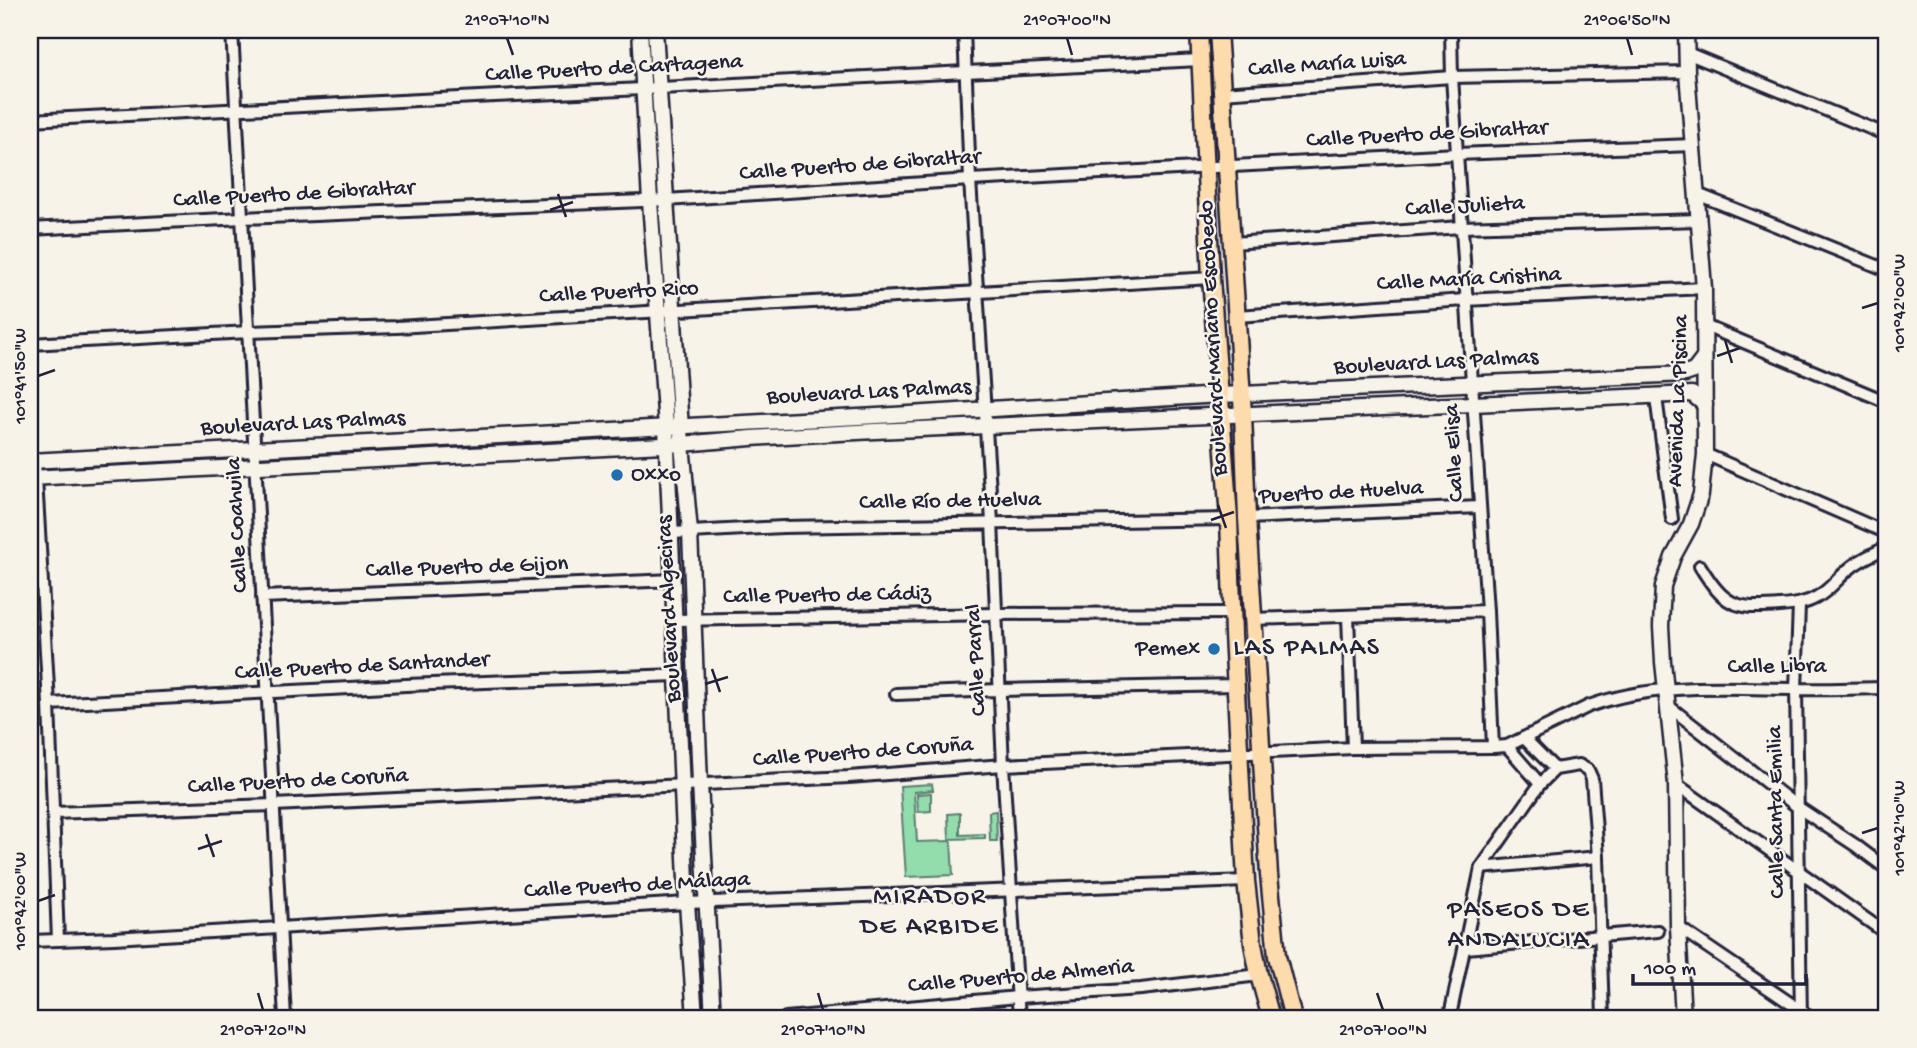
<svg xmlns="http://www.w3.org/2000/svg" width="1917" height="1048" viewBox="0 0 1917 1048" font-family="'Gochi Hand',sans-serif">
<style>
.green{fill:#93dcab;stroke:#5a7f73;stroke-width:2}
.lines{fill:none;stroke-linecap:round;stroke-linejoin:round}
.street-casing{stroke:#22223b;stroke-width:16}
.secondary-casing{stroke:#22223b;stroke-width:19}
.primary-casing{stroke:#22223b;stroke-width:21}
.street{stroke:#f7f3e8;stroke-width:10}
.secondary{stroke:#f7f3e8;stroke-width:14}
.primary{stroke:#fddbac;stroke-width:16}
.ticks{fill:none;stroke:#22223b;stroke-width:2.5}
.poi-dot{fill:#1f6fb2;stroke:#f7f3e8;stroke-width:2.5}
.labels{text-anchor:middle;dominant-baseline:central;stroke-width:5;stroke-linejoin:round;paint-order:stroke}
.street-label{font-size:23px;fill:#22223b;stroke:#f7f3e8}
.poi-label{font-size:23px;fill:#22223b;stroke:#f7f3e8;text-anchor:start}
.quarter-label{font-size:26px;letter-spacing:2px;fill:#22223b;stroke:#f7f3e8}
.neatline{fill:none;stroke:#22223b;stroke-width:2.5}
.ticks-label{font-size:18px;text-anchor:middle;fill:#22223b}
</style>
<rect width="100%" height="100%" fill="#f7f3e8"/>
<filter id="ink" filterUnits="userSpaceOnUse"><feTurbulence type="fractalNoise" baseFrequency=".0143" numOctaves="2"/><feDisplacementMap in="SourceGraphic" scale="14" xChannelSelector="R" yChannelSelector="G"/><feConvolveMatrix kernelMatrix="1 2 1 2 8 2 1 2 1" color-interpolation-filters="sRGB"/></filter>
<g filter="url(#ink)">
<g class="green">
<path d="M932,784L933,790L914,792L917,842L951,841L953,875L906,877L900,786Z"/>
<path d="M931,793V811L918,812L917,794Z"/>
<path d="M996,811L997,841H990L989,812Z"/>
<path d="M960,813V835L985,834V838L949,839L948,814Z"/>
</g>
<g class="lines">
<defs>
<g id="street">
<path d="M232,30L285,1018"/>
<path d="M964,30L970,180L992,522L1003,765L1019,1018"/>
<path d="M1451,30L1452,77L1487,611L1493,747"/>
<path d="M1687,53L1887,135"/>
<path d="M1221,93L1452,77L1687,72"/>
<path d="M30,120C234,108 438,99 642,89C828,80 1014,68 1200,60"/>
<path d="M1697,194L1887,270"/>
<path d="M30,229L243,218L666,200L970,180L1457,154L1693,145"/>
<path d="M1232,243L1461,227L1699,220"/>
<path d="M1237,316L1465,300L1704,288"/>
<path d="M1705,326L1887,402"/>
<path d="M30,344L249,332L397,327L1211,278"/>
<path d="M1656,397L1672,519"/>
<path d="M1705,454L1887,533"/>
<path d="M35,461L49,704L58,940"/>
<path d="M1247,518L1479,507"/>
<path d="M672,533L783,527L1229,519"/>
<path d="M1700,566C1724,605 1734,610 1780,606C1793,605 1805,604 1817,597C1830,590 1838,578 1849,569C1860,559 1874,554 1887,547"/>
<path d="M262,597L674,580"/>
<path d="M1799,605L1796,689L1801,1018"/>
<path d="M1348,616L1353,748"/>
<path d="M1253,619L1487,611"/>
<path d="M675,620L995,614L1232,613"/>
<path d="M896,694L999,690L1236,685"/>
<path d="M49,704L406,685L677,675"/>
<path d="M1667,705L1799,808L1855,845L1887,869"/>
<path d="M1524,738L1555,769"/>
<path d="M1507,746L1540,784"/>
<path d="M1676,784L1887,934"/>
<path d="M53,813L274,805L849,777L1003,765L1353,748L1493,747L1507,746L1589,706C1654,682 1728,688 1796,689C1826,690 1857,688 1887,688"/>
<path d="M1481,868L1598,857"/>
<path d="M1678,927L1812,1018"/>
<path d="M30,941L114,938L687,903L1246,881"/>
<path d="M1466,948L1658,931"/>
<path d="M786,1018L1018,997L1141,989L1259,975"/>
<path d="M1452,1018L1451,1011L1481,868L1540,784L1555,769L1579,765L1588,770L1592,779L1598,857L1603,1018"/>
</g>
<g id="secondary">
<path d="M640,30L650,201L666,427L687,903L695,1018"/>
<path d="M655,30L682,444L690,532L700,784L713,1018"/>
<path d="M30,461L877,416L1220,395L1685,374L1694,371L1704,358"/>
<path d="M30,478L682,444L751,438L875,431L1692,394L1705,405"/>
<path d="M1683,1018L1678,927L1676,784L1663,662L1661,626L1663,586L1673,557L1691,524L1701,494L1705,454L1704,288L1687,72L1686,30"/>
</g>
<g id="primary">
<path d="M1199,30L1211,278L1229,519L1233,634L1246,881L1253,944L1259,975L1271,1018"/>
<path d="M1218,30L1243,414L1247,518L1269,875L1277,956L1293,1018"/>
</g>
</defs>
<use href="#street" class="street-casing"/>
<use href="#secondary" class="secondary-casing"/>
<use href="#primary" class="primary-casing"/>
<use href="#street" class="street"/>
<use href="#secondary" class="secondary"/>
<use href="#primary" class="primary"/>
</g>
</g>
<path class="ticks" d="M507,38L513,55M1067,38L1072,55M1627,38L1632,55M558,194L566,217M550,210L573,202M1862,308L1878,303M1725,340L1732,363M1717,356L1740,348M38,376L55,370M1218,505L1226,528M1211,520L1234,512M712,669L720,692M705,684L728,677M1862,833L1878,828M206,834L214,857M198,849L222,841M38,901L55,895M258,993L263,1010M818,993L823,1010M1377,993L1383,1010"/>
<g class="poi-dot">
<circle cx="617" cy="475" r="7"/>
<circle cx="1214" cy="649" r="7"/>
</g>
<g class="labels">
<g class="street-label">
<text transform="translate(1327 65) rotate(-4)">Calle María Luisa</text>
<text transform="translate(614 69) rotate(-3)">Calle Puerto de Cartagena</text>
<text transform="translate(1427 135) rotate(-3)">Calle Puerto de Gibraltar</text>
<text transform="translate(860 166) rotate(-4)">Calle Puerto de Gibraltar</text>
<text transform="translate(294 195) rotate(-3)">Calle Puerto de Gibraltar</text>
<text transform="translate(1465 207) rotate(-3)">Calle Julieta</text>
<text transform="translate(1469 280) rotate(-3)">Calle María Cristina</text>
<text transform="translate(619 293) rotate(-3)">Calle Puerto Rico</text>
<text transform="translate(1214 338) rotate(-93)">Boulevard Mariano Escobedo</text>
<text transform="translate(1436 363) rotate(-3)">Boulevard Las Palmas</text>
<text transform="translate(869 393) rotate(-3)">Boulevard Las Palmas</text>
<text transform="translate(1679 401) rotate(-88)">Avenida La Piscina</text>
<text transform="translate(303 424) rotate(-3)">Boulevard Las Palmas</text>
<text transform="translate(1455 453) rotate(-93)">Calle Elisa</text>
<text transform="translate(1341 493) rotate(-3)">Puerto de Huelva</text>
<text transform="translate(950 502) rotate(-1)">Calle Río de Huelva</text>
<text transform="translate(238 525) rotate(-93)">Calle Coahuila</text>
<text transform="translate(467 568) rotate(-2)">Calle Puerto de Gijon</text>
<text transform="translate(827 596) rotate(-1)">Calle Puerto de Cádiz</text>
<text transform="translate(670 609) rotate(-93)">Boulevard Algeciras</text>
<text transform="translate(977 660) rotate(-93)">Calle Parral</text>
<text transform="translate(362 667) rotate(-3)">Calle Puerto de Santander</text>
<text x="1777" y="667">Calle Libra</text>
<text transform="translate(863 753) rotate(-4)">Calle Puerto de Coruña</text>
<text transform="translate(298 782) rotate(-3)">Calle Puerto de Coruña</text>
<text transform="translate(1777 812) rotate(-91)">Calle Santa Emilia</text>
<text transform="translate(637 886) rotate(-3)">Calle Puerto de Málaga</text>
<text transform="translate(1021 977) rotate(-5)">Calle Puerto de Almeria</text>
</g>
<g class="poi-label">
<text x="631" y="475">Oxxo</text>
<text x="1200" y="649" text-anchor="end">Pemex</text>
</g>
<g class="quarter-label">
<text x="1307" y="649">LAS PALMAS</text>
<text x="930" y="898">MIRADOR<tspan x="930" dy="30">DE ARBIDE</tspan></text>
<text x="1519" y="911">PASEOS DE<tspan x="1519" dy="30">ANDALUCIA</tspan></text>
</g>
</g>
<rect width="1917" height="1048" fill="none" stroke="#f7f3e8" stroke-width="77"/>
<path d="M1633 974v10h173v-10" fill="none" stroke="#22223b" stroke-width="3.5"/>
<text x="1644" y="974" font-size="21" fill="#22223b" stroke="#f7f3e8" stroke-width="5" paint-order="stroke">100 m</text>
<rect x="38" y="38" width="1840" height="972" class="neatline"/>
<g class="ticks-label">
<text x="507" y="25">21°07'10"N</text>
<text x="1067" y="25">21°07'00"N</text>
<text x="1627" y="25">21°06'50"N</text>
<text transform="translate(1898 303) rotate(-90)" y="6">101°42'00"W</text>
<text transform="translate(19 376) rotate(-90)" y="6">101°41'50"W</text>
<text transform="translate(1898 828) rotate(-90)" y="6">101°42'10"W</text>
<text transform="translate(19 901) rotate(-90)" y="6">101°42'00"W</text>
<text x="263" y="1035">21°07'20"N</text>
<text x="823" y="1035">21°07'10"N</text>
<text x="1383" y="1035">21°07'00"N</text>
</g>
</svg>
